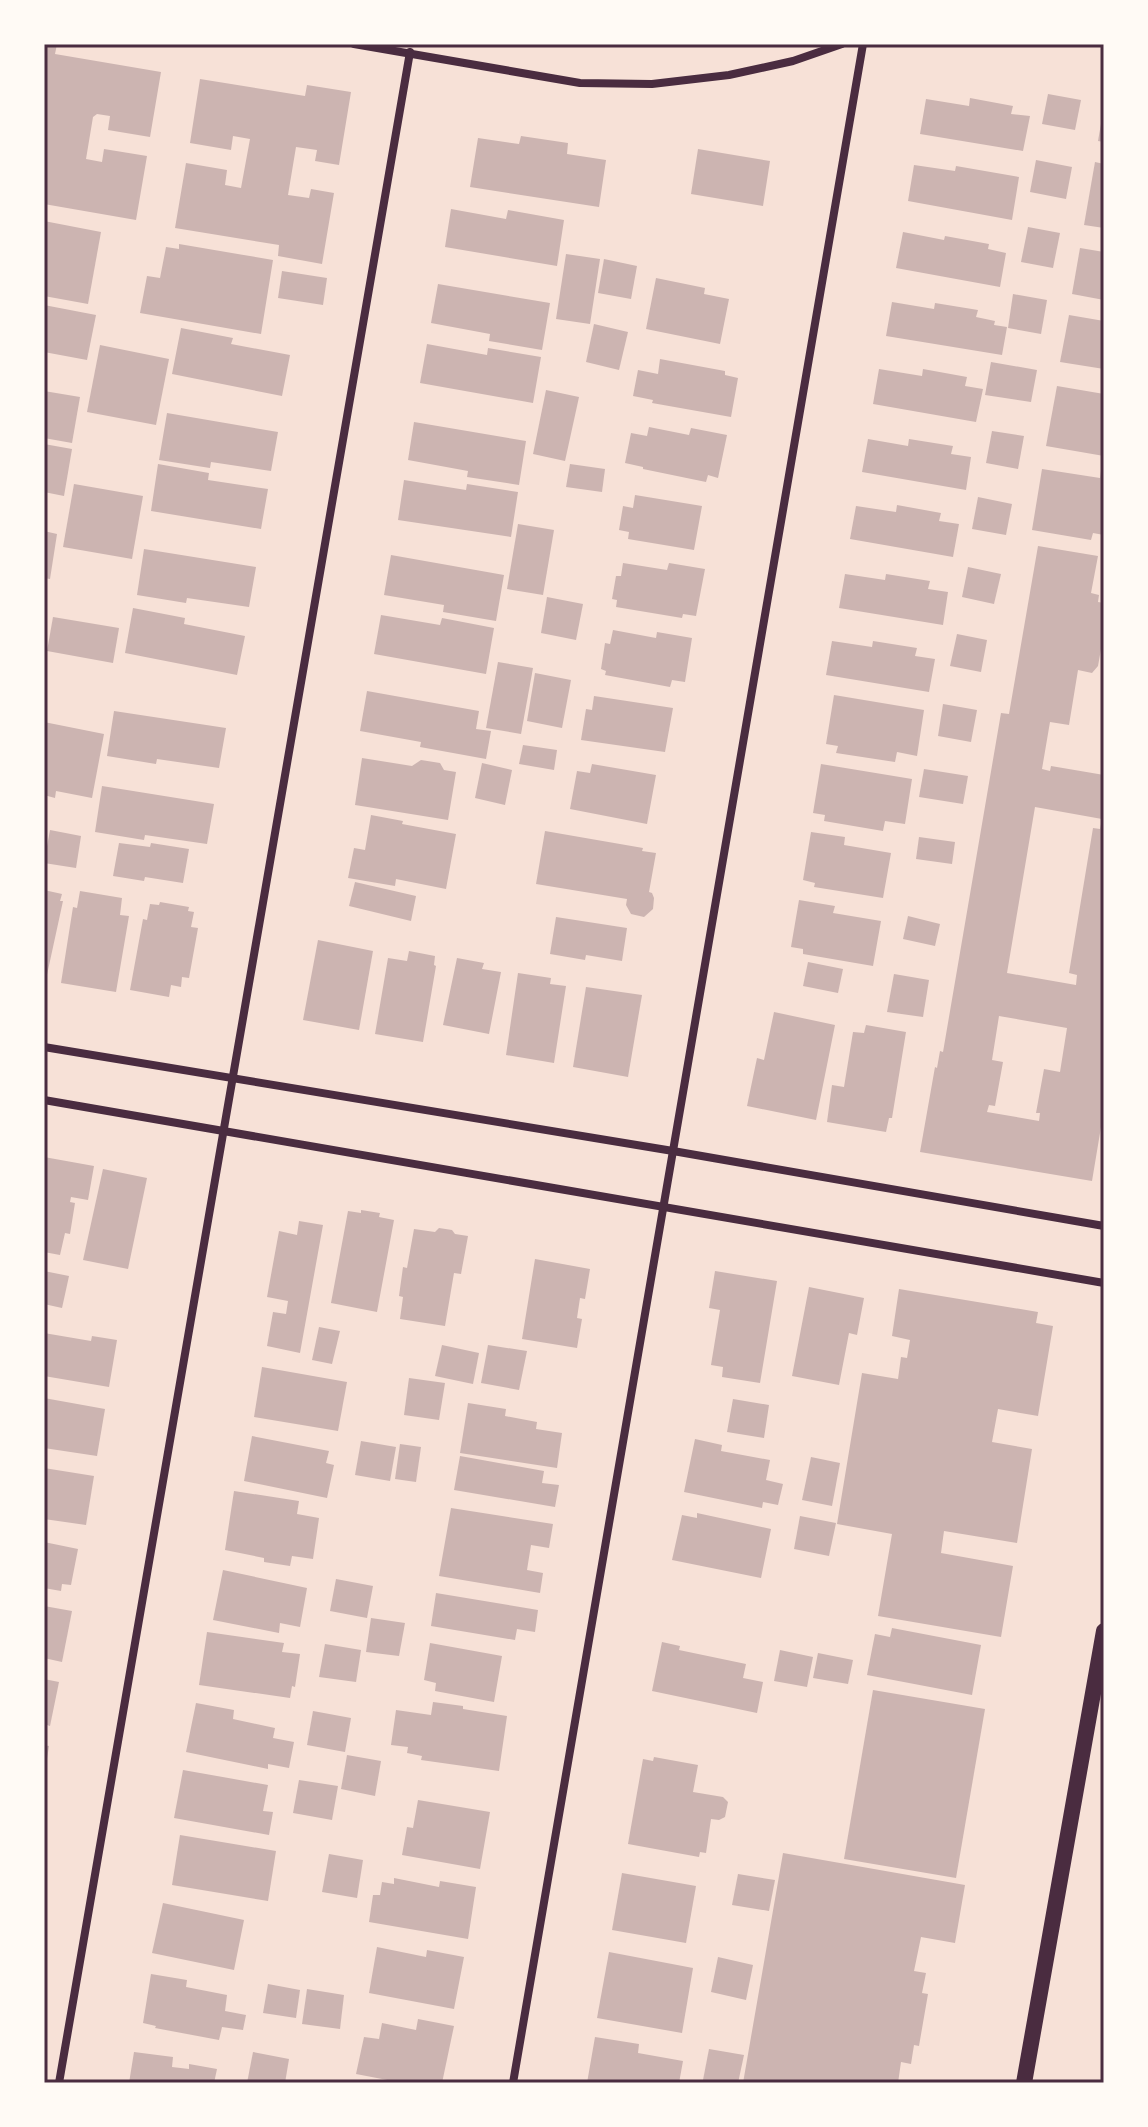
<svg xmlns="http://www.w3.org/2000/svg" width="1148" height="2127" viewBox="0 0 1148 2127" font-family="'Varela Round',sans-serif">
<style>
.building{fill:#ccb4b1;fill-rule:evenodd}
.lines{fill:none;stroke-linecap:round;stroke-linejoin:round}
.minor{stroke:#4a2c40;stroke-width:8}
.secondary{stroke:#4a2c40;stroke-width:16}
.neatline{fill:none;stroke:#4a2c40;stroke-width:3}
</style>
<rect width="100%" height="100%" fill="#f7e1d7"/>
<g class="building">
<path d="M44,44H57L55,54L161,72L150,137L108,130L110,116L97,114L93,117L86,159L102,162L104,149L147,156L136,220L44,204V118L46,103H44Z"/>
<path d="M200,79L305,96L307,85L351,92L339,165L315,161L317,150L296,147L288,195L309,198L311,189L334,193L322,264L278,256L279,245L175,228L186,163L227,170L225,185L241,188L250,139L233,136L231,150L190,143Z"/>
<path d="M1048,94L1081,100L1075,130L1042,124Z"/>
<path d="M970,98L1013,106L1011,114L1030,116L1023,151L920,134L926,99L969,106Z"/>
<path d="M1102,118H1104V142L1098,141Z"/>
<path d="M521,136L568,143L567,154L606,160L599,207L470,187L478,138L519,144Z"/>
<path d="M698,149L770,161L763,206L691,194Z"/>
<path d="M1036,160L1072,167L1066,199L1030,192Z"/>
<path d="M1095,162L1104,164V228L1084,225Z"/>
<path d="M914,165L955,171L956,166L1019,177L1012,220L908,201Z"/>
<path d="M451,209L506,219L508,210L564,220L557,266L445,247Z"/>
<path d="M44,221L101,232L88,304L44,296Z"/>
<path d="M1028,227L1060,233L1053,268L1021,262Z"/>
<path d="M903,232L944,240L945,236L989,244L988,249L1006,253L1000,287L896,268Z"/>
<path d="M179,244L273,260L261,334L140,313L147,276L160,278L166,247L179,249Z"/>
<path d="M1080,248L1104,252V300L1072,294Z"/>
<path d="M566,254L600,259L590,324L556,319Z"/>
<path d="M604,259L637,266L631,299L598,293Z"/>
<path d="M282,271L327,278L323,305L278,298Z"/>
<path d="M656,278L705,288L704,294L729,299L720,344L646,329Z"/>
<path d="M438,284L550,303L542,350L489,341L490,334L431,323Z"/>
<path d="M1013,294L1047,300L1041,334L1008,328Z"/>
<path d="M892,302L934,309L935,303L978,310L976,317L995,321L994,325L1007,327L1002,355L886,336Z"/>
<path d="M44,305L96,315L87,360L44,352Z"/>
<path d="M1069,315L1104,321V369L1060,362Z"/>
<path d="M594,324L628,332L619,370L586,362Z"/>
<path d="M181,328L233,338L231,344L290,355L282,396L172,374Z"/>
<path d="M427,344L487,355L488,348L541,357L533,403L420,383Z"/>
<path d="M100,345L169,359L156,425L87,412Z"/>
<path d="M660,359L725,371V375L738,378L731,417L652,403L653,400L633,396L638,370L658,374Z"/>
<path d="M991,362L1037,370L1031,402L985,395Z"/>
<path d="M879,369L922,376L923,369L967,377L965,386L983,389L976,422L873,404Z"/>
<path d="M1057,386L1104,394V456L1046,446Z"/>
<path d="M546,390L579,397L565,461L533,454Z"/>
<path d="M44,391L80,397L72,443L44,438Z"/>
<path d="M167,413L278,432L271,471L211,462L210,468L159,460Z"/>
<path d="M414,422L526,441L519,485L467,477L468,471L408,460Z"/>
<path d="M649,427L689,435L691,428L727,435L718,478L708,475L706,482L643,469V467L625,463L631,433L647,436Z"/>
<path d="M992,431L1024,436L1018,469L986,463Z"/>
<path d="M868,439L908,446L909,439L953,446L951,454L971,457L966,490L862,472Z"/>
<path d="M44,444L72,449L64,496L44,492Z"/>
<path d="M158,464L209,473L208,480L268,489L261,529L151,511Z"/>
<path d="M570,464L605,469L602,492L566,487Z"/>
<path d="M1102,464H1104V535L1093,533L1091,540L1032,530L1042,469L1100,478Z"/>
<path d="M404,480L466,490L467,484L518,492L511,537L398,520Z"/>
<path d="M74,484L143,496L132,559L63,547Z"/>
<path d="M635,495L702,506L694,550L628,539L629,532L619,530L623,506L633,508Z"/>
<path d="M978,497L1012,504L1006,535L972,529Z"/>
<path d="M897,505L941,513L939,521L959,524L953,557L850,539L856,506L896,512Z"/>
<path d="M518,524L554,530L543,595L507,589Z"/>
<path d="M44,531L57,534L50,579L44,578Z"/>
<path d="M1038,546L1098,556L1091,593L1099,595L1098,602L1104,603V649H1101L1098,666L1092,673L1078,670L1069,725L1050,722L1042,769L1050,771L1051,766L1104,775V1109L1092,1181L920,1152L935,1067L937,1068L940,1051L943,1052L1001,713L1009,714ZM1035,807L1102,819L1100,829L1093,828L1069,973L1077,975L1076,985L1007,973ZM999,1016L1067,1028L1060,1072L1044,1069L1036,1113H1040L1039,1121L987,1112L989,1105L995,1106L1003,1062L992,1060Z"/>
<path d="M144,549L256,567L249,607L187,598L186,603L137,595Z"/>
<path d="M391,555L504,575L496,621L443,612L444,605L384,595Z"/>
<path d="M623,563L667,570L669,563L705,569L696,616L683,614L682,618L616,607L617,600L612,599L616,576H621Z"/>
<path d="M968,567L1001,574L994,604L962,597Z"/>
<path d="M845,574L885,580L886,574L930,581L928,589L948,592L943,625L839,608Z"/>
<path d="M547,597L583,604L576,640L541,633Z"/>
<path d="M133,608L185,618L184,624L245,636L237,675L125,653Z"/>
<path d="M381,615L440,625L442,618L494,628L486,674L374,654Z"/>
<path d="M53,617L119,628L113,663L47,651Z"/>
<path d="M613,630L656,638L657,632L692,638L685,682L672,680L670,687L605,675L606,671L601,669L605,643L610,644Z"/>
<path d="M957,634L987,640L981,672L950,666Z"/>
<path d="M832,641L872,647L873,641L917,648L915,656L935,659L929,692L826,675Z"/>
<path d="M498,662L533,668L521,734L486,728Z"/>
<path d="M535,673L571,680L562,728L527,721Z"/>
<path d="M367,691L479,711L476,729L491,731L486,759L420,747L421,742L360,731Z"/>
<path d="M834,695L924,710L917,756L897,752L895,762L836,753L838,746L826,744Z"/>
<path d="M594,696L673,708L665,752L581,740L586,709L592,710Z"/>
<path d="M943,704L977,710L971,742L938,736Z"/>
<path d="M114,711L226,728L219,768L157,759L156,764L107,756Z"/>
<path d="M44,722L104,734L92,798L56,791L55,798L44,795Z"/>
<path d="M523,745L557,750L554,770L519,764Z"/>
<path d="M362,758L412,766L421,760L440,763L444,770L456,772L448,820L355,805Z"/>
<path d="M482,763L512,770L505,805L475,798Z"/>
<path d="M592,764L656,775L647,824L570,809L577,771L590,773Z"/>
<path d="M821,764L912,779L905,824L885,821L883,831L824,821L825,815L813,813Z"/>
<path d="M924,769L968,776L963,804L919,797Z"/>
<path d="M102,786L214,804L207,844L145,835L144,840L95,832Z"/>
<path d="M371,815L403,821L402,824L456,834L446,889L396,879L395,886L348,878L354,848L365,850Z"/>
<path d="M50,830L81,836L76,868L44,863Z"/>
<path d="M545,831L643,848L642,851L656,853L649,892L652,893L654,898L653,909L644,917L631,914L626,905L627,899L536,884Z"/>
<path d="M811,832L845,837L844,845L891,853L883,898L814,887L815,883L803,880Z"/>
<path d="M919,837L955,842L952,864L916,859Z"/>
<path d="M119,843L150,847L151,843L189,849L183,883L145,877L144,881L113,876Z"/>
<path d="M355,882L416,896L411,921L349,906Z"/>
<path d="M44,890L62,894L60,901H63L45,984Z"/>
<path d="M80,891L122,898L120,915L129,916L116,992L61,983L73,907L77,908Z"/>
<path d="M799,900L835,906L833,913L881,921L873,966L803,954V949L791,947Z"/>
<path d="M160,902L189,907L188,911L194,912L191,927L198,928L189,978L182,977L181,987L171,985L169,997L130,990L143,919L147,920L150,904L159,905Z"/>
<path d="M908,916L940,924L935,946L903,939Z"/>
<path d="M556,917L627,928L622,961L586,955L585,960L550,954Z"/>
<path d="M318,940L373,951L359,1030L303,1020Z"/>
<path d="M409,951L435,956L434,965L436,966L423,1042L375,1034L388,958L407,961Z"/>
<path d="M457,958L484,963L482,969L501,972L489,1034L443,1025Z"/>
<path d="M808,962L843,969L838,993L803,986Z"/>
<path d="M518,973L551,978L550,984L566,986L554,1063L506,1055Z"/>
<path d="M894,974L929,980L923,1017L887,1012Z"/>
<path d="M586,987L642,995L628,1077L573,1067Z"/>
<path d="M774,1012L835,1025L816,1120L747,1106L757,1058L764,1060Z"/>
<path d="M866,1025L906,1032L892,1118H889L886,1132L827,1122L832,1085L844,1087L853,1032L864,1033Z"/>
<path d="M44,1157L94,1166L88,1200L71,1197L70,1202L75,1203L70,1234L65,1233L60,1255L44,1252Z"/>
<path d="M103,1169L147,1178L128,1269L83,1260Z"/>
<path d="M361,1210L380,1213L379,1217L394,1220L377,1312L331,1303L348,1211L361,1213Z"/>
<path d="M299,1221L323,1225L300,1353L267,1346L273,1312L286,1314L288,1301L267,1297L279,1231L297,1235Z"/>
<path d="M439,1228L452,1230L455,1234L468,1236L461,1274L454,1273L445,1326L400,1319L403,1297L399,1296L403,1267L407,1268L414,1229L435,1232Z"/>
<path d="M535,1259L590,1269L585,1299L580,1298L577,1318L582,1319L577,1348L522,1339Z"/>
<path d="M44,1271L69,1276L62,1308L44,1304Z"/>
<path d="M715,1271L777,1281L760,1383L722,1377L723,1367L711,1365L720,1310L709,1308Z"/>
<path d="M809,1287L864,1298L857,1335L849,1333L839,1385L792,1376Z"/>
<path d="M899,1289L1038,1312L1036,1323L1053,1326L1038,1416L998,1409L992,1442L1032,1449L1017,1543L944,1531L941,1553L1013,1566L1001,1637L878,1616L892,1534L837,1524L862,1373L898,1379L901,1357L907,1358L910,1340L892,1336Z"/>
<path d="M319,1327L340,1331L332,1364L312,1360Z"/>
<path d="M44,1333L91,1341L92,1336L117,1340L109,1387L44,1376Z"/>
<path d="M442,1345L479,1353L473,1384L435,1376Z"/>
<path d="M488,1345L527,1351L519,1390L481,1383Z"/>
<path d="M262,1367L347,1382L338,1431L254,1417Z"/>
<path d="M409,1378L445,1383L439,1420L404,1415Z"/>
<path d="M44,1398L105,1409L97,1456L44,1448Z"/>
<path d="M733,1399L769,1405L764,1438L727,1432Z"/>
<path d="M468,1403L506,1409L505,1416L537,1422L536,1429L562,1433L557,1468L460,1453Z"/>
<path d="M252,1436L329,1451L326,1463L334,1465L327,1498L244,1481Z"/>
<path d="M695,1439L722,1445L721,1451L770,1460L766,1480L783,1484L778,1505L763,1502L762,1508L684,1492Z"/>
<path d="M361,1441L396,1447L390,1481L355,1475Z"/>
<path d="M400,1444L421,1447L416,1482L395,1479Z"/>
<path d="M460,1456L544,1471L542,1483L559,1485L555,1507L454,1490Z"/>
<path d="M811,1457L840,1463L832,1506L802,1500Z"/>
<path d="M44,1468L94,1476L86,1525L44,1519Z"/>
<path d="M234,1491L299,1501L297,1514L319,1518L313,1559L292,1556L290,1566L264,1562V1558L225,1550Z"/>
<path d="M451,1508L553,1524L549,1548L531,1545L527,1570L543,1573L540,1593L439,1576Z"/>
<path d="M697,1513L771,1529L761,1578L672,1560L682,1515L697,1518Z"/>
<path d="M800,1516L836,1523L829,1556L794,1549Z"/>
<path d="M44,1542L78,1549L71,1585L62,1584L61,1591L44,1588Z"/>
<path d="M223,1570L307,1588L300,1627L280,1623L279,1633L213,1620Z"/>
<path d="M336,1579L373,1586L367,1618L330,1611Z"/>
<path d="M436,1593L538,1610L535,1632L517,1629L515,1640L431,1626Z"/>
<path d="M44,1606L72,1611L62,1662L44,1658Z"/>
<path d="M371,1618L405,1623L399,1656L366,1652Z"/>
<path d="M892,1628L981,1645L972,1695L867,1675L875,1634L890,1637Z"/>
<path d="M207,1632L284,1643L282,1652L300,1654L295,1687L292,1686L290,1698L199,1685Z"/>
<path d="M662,1642L680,1646L679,1650L746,1664L743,1678L763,1682L757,1713L652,1691Z"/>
<path d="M430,1643L502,1656L494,1702L435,1691L436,1683L424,1680Z"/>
<path d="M325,1644L361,1650L356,1682L319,1677Z"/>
<path d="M780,1650L813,1657L807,1687L774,1681Z"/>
<path d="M818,1653L853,1660L848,1684L813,1678Z"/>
<path d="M44,1679L59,1682L50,1726L44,1724Z"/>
<path d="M873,1690L985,1709L956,1878L844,1859Z"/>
<path d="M433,1702L463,1706V1709L507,1716L499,1771L421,1760L422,1756L407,1753L408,1747L391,1745L396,1710L431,1715Z"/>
<path d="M196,1703L234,1710L233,1719L275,1728L273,1738L294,1742L289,1768L268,1764V1769L186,1752Z"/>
<path d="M313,1711L351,1718L345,1752L307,1745Z"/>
<path d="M44,1745L49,1746L46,1765H44Z"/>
<path d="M347,1755L381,1761L375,1796L341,1789Z"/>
<path d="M654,1757L698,1765L693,1792L723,1797L728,1802L725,1817L719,1820L711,1819L706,1853L700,1852L699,1857L628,1844L643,1759L653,1761Z"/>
<path d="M183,1770L268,1785L263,1811L273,1812L269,1835L174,1818Z"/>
<path d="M299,1780L338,1786L332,1820L293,1813Z"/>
<path d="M418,1800L490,1812L480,1869L402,1855L407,1827L413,1828Z"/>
<path d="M180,1835L276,1851L268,1901L172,1885Z"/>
<path d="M783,1853L965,1885L955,1943L921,1937L914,1971L926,1973L922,1993L928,1994L919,2046L914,2045L911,2064L901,2062L898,2083H743Z"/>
<path d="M329,1854L363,1860L357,1898L322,1892Z"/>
<path d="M622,1873L696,1886L686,1943L612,1930Z"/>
<path d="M738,1874L775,1880L769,1911L732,1905Z"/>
<path d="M394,1878L439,1887L440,1881L476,1887L468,1939L369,1922L373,1895H380L382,1882L394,1884Z"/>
<path d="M163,1903L244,1920L234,1970L152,1953Z"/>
<path d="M377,1947L426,1957L427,1950L464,1957L454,2009L369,1993Z"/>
<path d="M609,1952L693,1968L682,2033L597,2018Z"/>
<path d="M718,1957L753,1965L746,2000L711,1992Z"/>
<path d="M151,1974L187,1980L186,1987L227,1995L225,2011L246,2015L243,2030L222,2027L219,2040L155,2028L156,2026L143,2023Z"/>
<path d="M268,1984L300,1990L296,2018L263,2013Z"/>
<path d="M307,1989L344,1995L340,2029L302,2024Z"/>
<path d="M418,2019L454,2026L442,2083H403L356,2074L364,2037L379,2039L382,2023L416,2030Z"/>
<path d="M595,2037L639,2044L638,2053L683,2061L679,2083H587Z"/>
<path d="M709,2049L744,2055L738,2083H721L703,2080Z"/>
<path d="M134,2052L173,2057L172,2067L189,2069V2064L217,2069L214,2083H129Z"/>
<path d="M253,2052L289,2059L285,2083H247Z"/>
</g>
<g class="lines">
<g class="minor">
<path d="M354,44L580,83L652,84L729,75L793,61L842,44"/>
<path d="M44,1047L673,1151L1104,1226"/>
<path d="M44,1100L1104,1283"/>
<path d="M59,2083L410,52"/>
<path d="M513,2083L863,44"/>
</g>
<path class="secondary" d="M1024,2083L1104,1631"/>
</g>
<rect width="1148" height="2127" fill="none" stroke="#fffaf5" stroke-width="92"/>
<rect x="46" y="46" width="1056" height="2035" class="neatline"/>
</svg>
